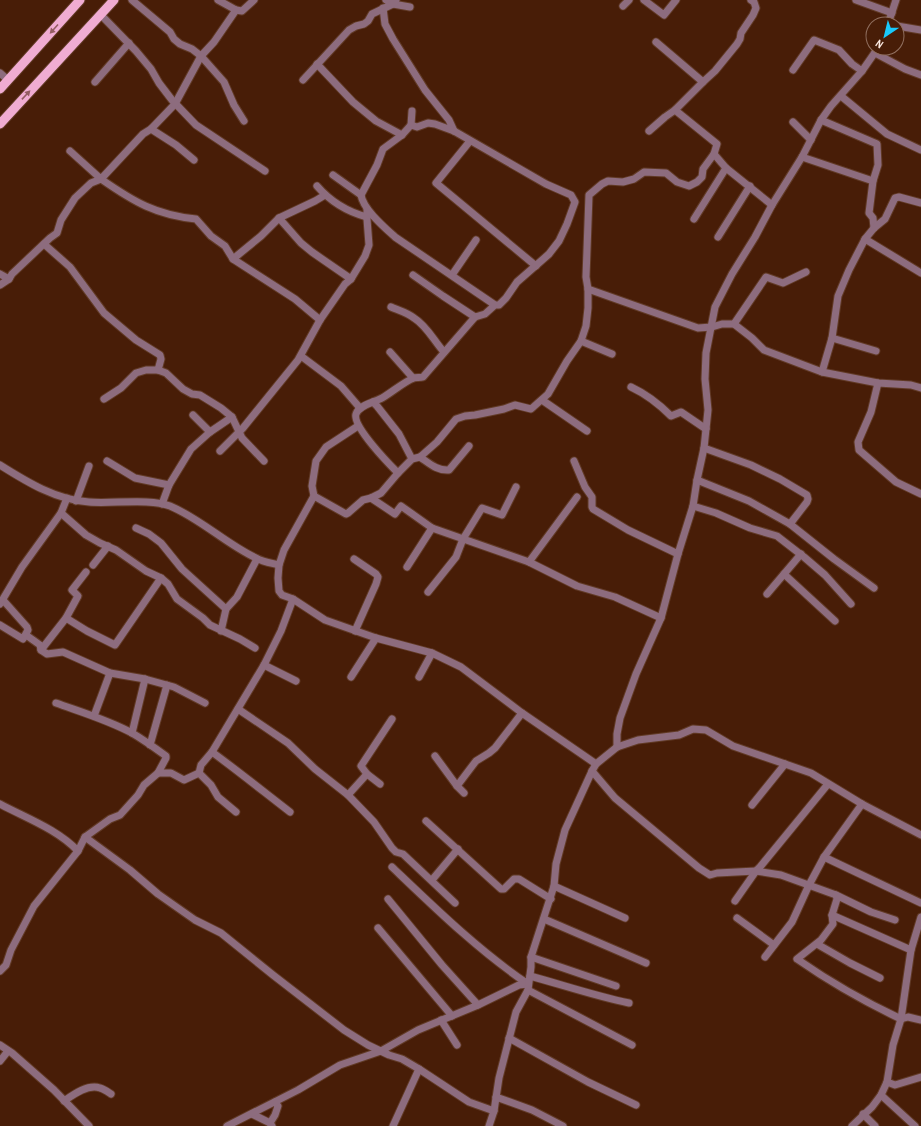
<svg xmlns="http://www.w3.org/2000/svg" width="921" height="1126" viewBox="0 0 921 1126" font-family="'Archivo Narrow',sans-serif">
<style>
.lines{fill:none;stroke-linecap:round;stroke-linejoin:round}
.minor-casing{stroke:#613a26;stroke-width:9}
.major-casing{stroke:#613a26;stroke-width:11}
.minor{stroke:#8d6c7e;stroke-width:7}
.major{stroke:#f0acd2;stroke-width:9}
.oneway{fill:#945d62}
</style>
<rect width="100%" height="100%" fill="#481d07"/>
<g class="lines">
<defs>
<g id="minor">
<path d="M132,0L170,32L174,39L180,44L192,49L201,56L224,82L234,105L244,121"/>
<path d="M218,0L236,10L242,11L254,0"/>
<path d="M386,0L393,4L410,7"/>
<path d="M644,0L664,15L676,0"/>
<path d="M856,0L892,13"/>
<path d="M623,6L629,0"/>
<path d="M383,8L385,24L393,39L425,90L449,120L454,131"/>
<path d="M101,15L136,51L151,69L159,83L172,100L196,125L265,171"/>
<path d="M888,24L896,0"/>
<path d="M897,26L921,30"/>
<path d="M656,42L703,82"/>
<path d="M875,53L905,69L921,75"/>
<path d="M317,64L353,102L376,121L402,135"/>
<path d="M793,70L814,40L839,50L852,64L862,71"/>
<path d="M0,73L8,80"/>
<path d="M303,80L349,30L356,26L364,24L368,21L372,14L393,4L396,0"/>
<path d="M95,82L129,43"/>
<path d="M841,96L887,134L921,150"/>
<path d="M821,120L877,144L878,165L873,181L869,213L873,218L874,228"/>
<path d="M793,122L811,140"/>
<path d="M411,125L412,111"/>
<path d="M151,129L176,145L194,160"/>
<path d="M649,131L665,117L675,110L703,82L715,71L737,44L740,39L741,33L753,15L756,8L754,2L751,0"/>
<path d="M470,141L436,183L536,266"/>
<path d="M70,151L101,179L143,134L151,129L175,104L201,56L214,42L236,10"/>
<path d="M714,154L726,168L772,205"/>
<path d="M802,157L873,181"/>
<path d="M333,175L361,195"/>
<path d="M317,186C330,201 348,212 367,217"/>
<path d="M279,218L301,243L312,252L351,279"/>
<path d="M694,219L726,168"/>
<path d="M718,237L750,186"/>
<path d="M865,239L921,273"/>
<path d="M44,244L70,267L104,313L136,340L160,355L161,359L158,370"/>
<path d="M233,259L261,236L279,218L315,201L325,195"/>
<path d="M0,274L9,279"/>
<path d="M413,275L443,296L475,317"/>
<path d="M452,275L476,240"/>
<path d="M0,285L9,279L12,274L50,238L57,233L61,220L75,198L91,183L101,179C134,202 156,215 196,219L211,236L225,246L233,259L295,299L320,320"/>
<path d="M588,289L698,328L712,327L722,324H734L752,338L764,350L822,372L878,383L911,385L921,388"/>
<path d="M391,307C398,310 408,313 414,318C427,326 434,341 444,352"/>
<path d="M734,324L766,277L783,283L806,272"/>
<path d="M832,338L876,351"/>
<path d="M581,341L612,354"/>
<path d="M390,352L413,378"/>
<path d="M301,356L341,386L360,408"/>
<path d="M822,372L832,338L838,296L849,270L865,239L874,228L885,219L895,198L899,197L921,203"/>
<path d="M878,383L871,412L858,442L859,450L896,482L921,494"/>
<path d="M631,387C646,394 659,404 671,416L681,412L706,429"/>
<path d="M104,399L121,388L136,373L146,370H158L166,373L183,389L192,394L200,395L221,408L232,417L242,438L264,461"/>
<path d="M542,400L587,431"/>
<path d="M373,402L377,406L399,434L412,459"/>
<path d="M193,415L210,432"/>
<path d="M358,426L326,447L316,461L312,486L314,496L284,550L279,565L278,578L279,591L282,595L293,599L325,620L376,638L432,653L461,667L522,713L596,764"/>
<path d="M704,448L751,465L780,479L807,495L808,499L807,502L790,524"/>
<path d="M220,451L243,428L298,360L320,320L345,284L351,279L365,256L369,245L367,219V209"/>
<path d="M420,457C429,463 437,471 449,470L469,446"/>
<path d="M107,461L135,478L169,485"/>
<path d="M574,461L585,487L592,497V507L593,509L628,530L678,554"/>
<path d="M0,465C27,482 56,500 89,502C112,504 150,498 170,506C201,519 226,544 256,558C263,562 271,563 279,565"/>
<path d="M398,473C389,464 352,426 356,414C359,405 375,402 382,398C391,393 405,381 414,378C416,377 420,378 423,377L475,317L485,314L495,305H499L506,298L517,282L549,254L559,241L567,224L575,202L571,195L546,184L454,131L435,124L428,123L417,127L411,125L402,135L383,149L377,165L361,195C363,209 384,227 395,237L495,305"/>
<path d="M697,480L749,501L790,524L834,559L874,588"/>
<path d="M314,496L346,514L348,513L363,500L371,498L381,493L398,473L412,459L420,457L437,442L456,419L465,416L475,415L504,409L515,405L531,409L548,394L567,361L581,341L586,326L588,308V289L586,277L589,195L602,184L608,181L623,182L634,179L644,172L666,173L677,182L689,186L697,182L702,177L703,169L714,154L717,144L675,110"/>
<path d="M371,498L395,514L401,506L432,528L529,562L577,586L615,597L661,618"/>
<path d="M76,501L89,466"/>
<path d="M162,504L169,485L191,449L210,432L232,417"/>
<path d="M693,506L716,513L750,528L777,536L804,557L825,575L851,604"/>
<path d="M61,513L86,535L100,543L116,550L146,571L161,578L168,584L177,599L203,618L210,625L240,639L255,648"/>
<path d="M136,528L149,534L161,543L182,569L226,609"/>
<path d="M354,559L376,574L378,577L376,584L355,631"/>
<path d="M529,562L577,497"/>
<path d="M93,565L108,546"/>
<path d="M407,567L432,528"/>
<path d="M784,574L835,621"/>
<path d="M428,592L456,557L463,539L482,508L502,515L516,487"/>
<path d="M767,594L801,554"/>
<path d="M0,604L22,567L61,513L67,498"/>
<path d="M66,618L87,631L115,645L161,578"/>
<path d="M0,625L23,639L28,630L27,627L3,600"/>
<path d="M221,631L226,609L237,597L257,559"/>
<path d="M26,635L40,645L41,650L47,654L63,652L110,673L145,679L174,687L205,703"/>
<path d="M41,650L66,618L78,596L72,590L86,572"/>
<path d="M264,665L296,681"/>
<path d="M351,677L376,638"/>
<path d="M419,677L432,653"/>
<path d="M56,703C81,712 108,720 132,733C144,740 155,748 166,756V758L158,773"/>
<path d="M238,709L288,743L315,769L348,795L374,822L392,848L396,852L403,854L455,903"/>
<path d="M94,716L110,673"/>
<path d="M132,733L145,679"/>
<path d="M150,745L167,685"/>
<path d="M617,747V734L620,718L636,674L661,618L678,554L693,506L697,480L704,448L708,410L705,379L706,353L715,307L732,274L755,237L772,205L802,157L821,120L831,106L862,71L878,48"/>
<path d="M212,752C238,771 264,792 290,812"/>
<path d="M435,756L457,786L464,793"/>
<path d="M592,771L615,798L699,868L710,875L717,873L756,871L781,875L836,895L837,899L832,915L833,924L821,940L797,959C830,982 865,1002 901,1019L908,1017L921,1020"/>
<path d="M199,773L211,785L218,797L236,812"/>
<path d="M380,784L367,774L361,766L392,719"/>
<path d="M457,786L476,761L489,753L495,748L522,713"/>
<path d="M348,795L367,774"/>
<path d="M0,804C26,818 57,829 78,851"/>
<path d="M752,805L785,764"/>
<path d="M426,821L501,889H504L514,879H519L551,899"/>
<path d="M85,837L130,870L158,894L195,920L221,933L273,975L344,1030L368,1045L389,1055L402,1059L419,1069L469,1102L494,1111"/>
<path d="M824,857L921,903"/>
<path d="M392,867C435,908 479,951 528,984"/>
<path d="M432,880L458,849"/>
<path d="M554,886L625,918"/>
<path d="M836,895L871,912L895,920"/>
<path d="M388,899L442,965L478,1005"/>
<path d="M735,901L756,871L760,867L828,784"/>
<path d="M832,915L911,950"/>
<path d="M737,918L774,945"/>
<path d="M544,919L646,963"/>
<path d="M378,928L452,1016"/>
<path d="M817,944L850,963L880,978"/>
<path d="M531,957L616,986"/>
<path d="M765,957L792,922L809,885L824,857L862,804"/>
<path d="M0,971L6,965L11,950L34,906L78,851L85,837L110,819L120,815L138,795L144,785L158,773H171L184,780L199,773L201,765L212,752L264,665L281,631L293,599"/>
<path d="M530,976C563,985 595,996 629,1003"/>
<path d="M528,990L632,1045"/>
<path d="M441,1020L457,1045"/>
<path d="M509,1038L588,1082L636,1105"/>
<path d="M0,1045L12,1053L54,1090L89,1126"/>
<path d="M0,1061L8,1051"/>
<path d="M887,1082L895,1085L921,1077"/>
<path d="M881,1095L915,1126"/>
<path d="M496,1097L532,1110L563,1126"/>
<path d="M64,1101C74,1094 88,1084 100,1088C104,1089 108,1092 111,1094"/>
<path d="M252,1114L270,1123L272,1126"/>
<path d="M863,1114L875,1126"/>
<path d="M270,1123L275,1115L278,1106L275,1102"/>
<path d="M227,1126L298,1090L340,1065L381,1051L418,1030L478,1005L519,985L528,984"/>
<path d="M393,1126L419,1069"/>
<path d="M489,1126L494,1111L499,1078L516,1012L528,990L531,967V957L554,886L556,864L565,830L592,771L596,764L617,747L638,740L679,735L693,729L706,730L733,746L811,773L862,804L921,835"/>
<path d="M852,1126L872,1107L881,1095L887,1082L893,1045L901,1019L911,950L921,917"/>
</g>
<g id="major">
<path d="M0,89L80,0"/>
<path d="M0,124L114,0"/>
</g>
</defs>
<use href="#minor" class="minor-casing"/>
<use href="#major" class="major-casing"/>
<use href="#minor" class="minor"/>
<use href="#major" class="major"/>
</g>
<defs><path id="oneway-solid" d="M-6-.8H1V-3.2L6.5 0L1 3.2V.8H-6Z"/></defs>
<g class="oneway">
<use href="#oneway-solid" transform="translate(54 29) rotate(132)"/>
<use href="#oneway-solid" transform="translate(26 95) rotate(-47)"/>
</g>
<g transform="translate(885 36) rotate(215)"><circle r="19" fill="#481d07" stroke="#906f5f"/>
<path d="M0-3L7 15L0 10L-7 15Z" fill="#18cafc"/>
<text y="-6" font-size="11" font-weight="bold" text-anchor="middle" fill="#fdebe3">N</text>
</g>
</svg>
